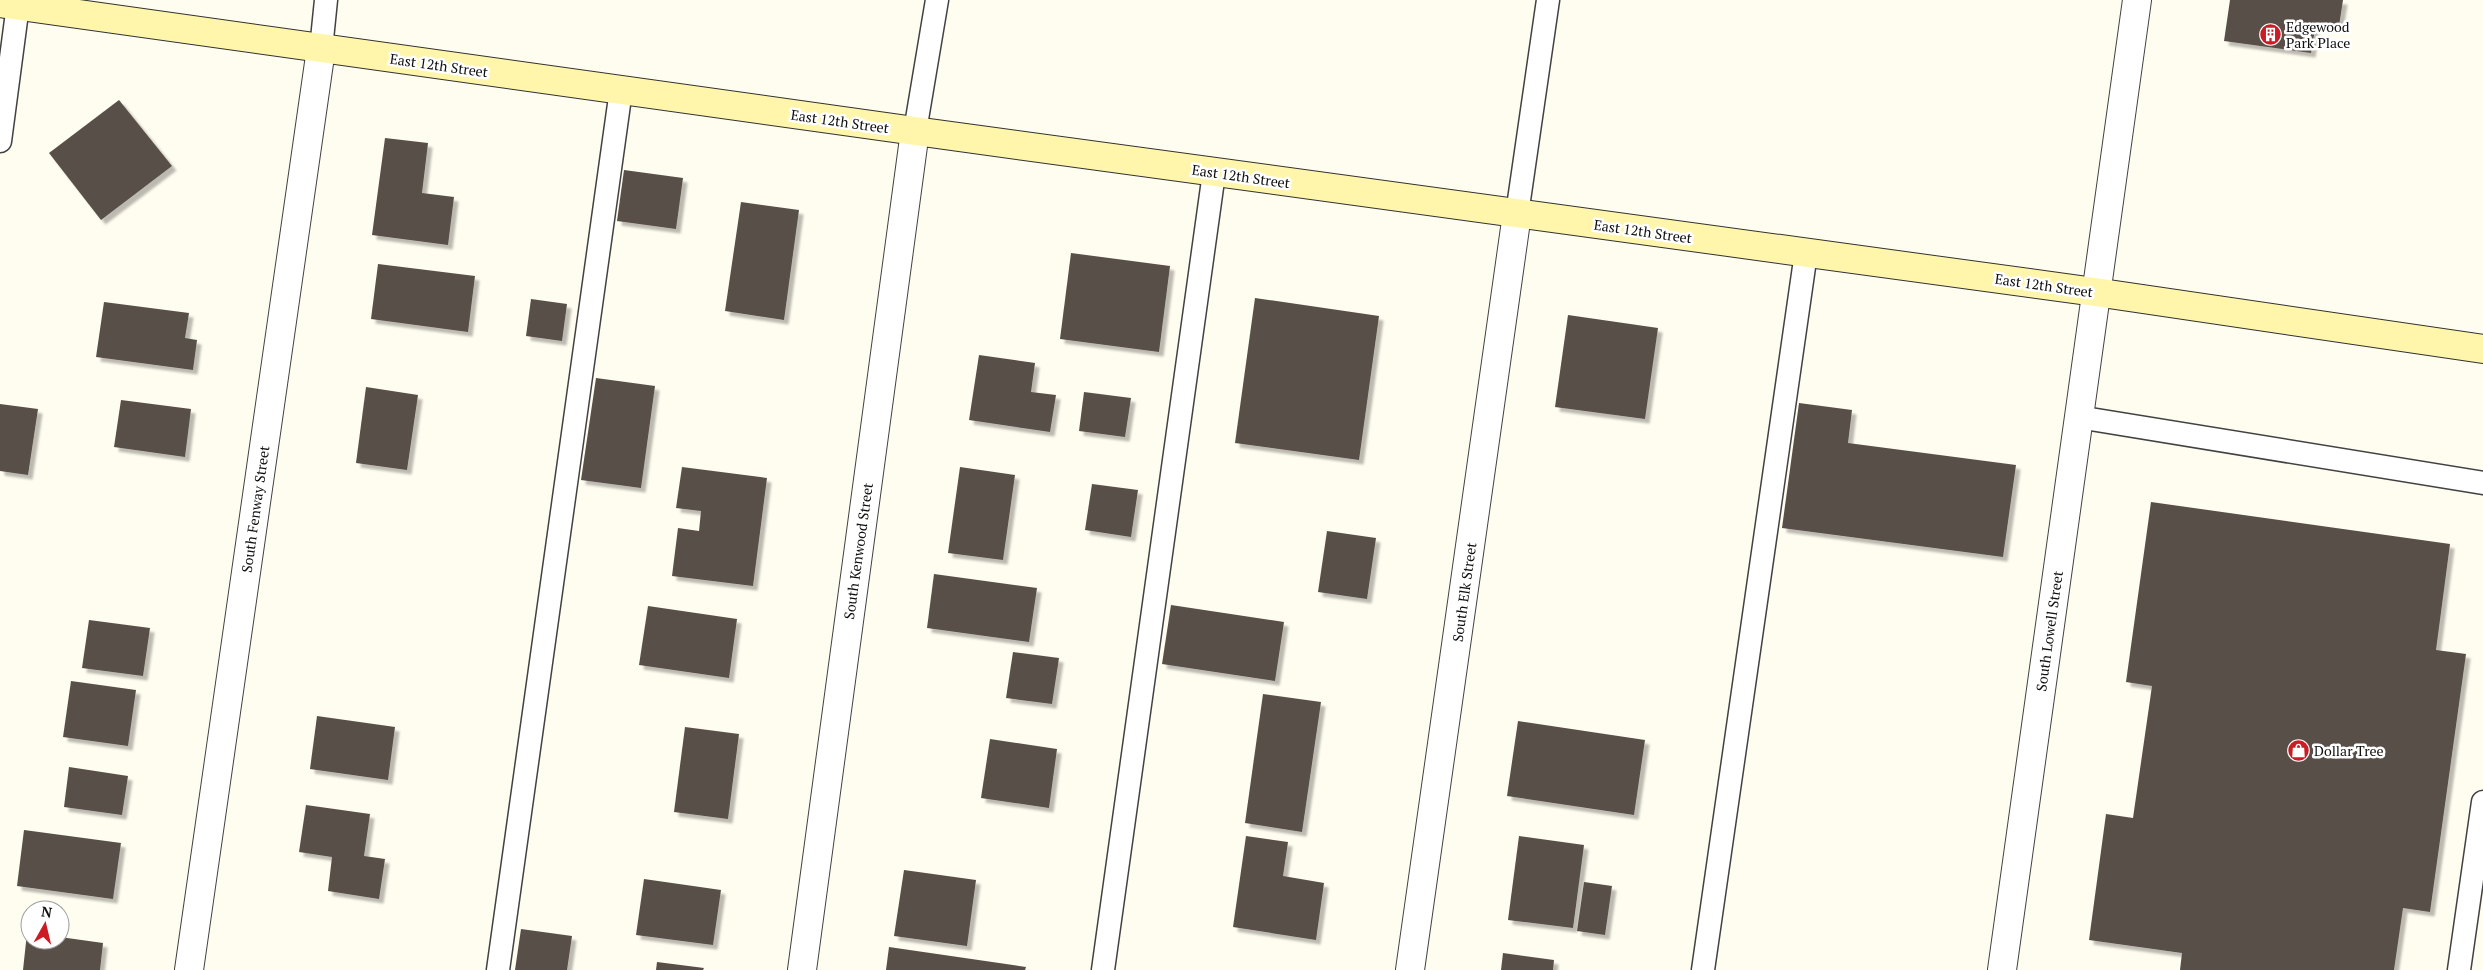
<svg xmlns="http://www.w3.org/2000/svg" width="2483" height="970" viewBox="0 0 2483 970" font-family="'PT Serif',serif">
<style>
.building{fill:#584f4a;filter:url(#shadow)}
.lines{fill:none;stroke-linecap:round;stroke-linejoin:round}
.lane-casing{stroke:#424242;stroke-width:25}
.street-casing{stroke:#424242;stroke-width:30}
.secondary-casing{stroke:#313131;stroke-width:30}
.lane{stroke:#fff;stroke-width:22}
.street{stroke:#fff;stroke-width:28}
.secondary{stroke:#fff5ab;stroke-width:28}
.labels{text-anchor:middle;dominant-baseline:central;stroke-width:5;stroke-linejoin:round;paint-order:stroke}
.poi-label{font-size:14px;fill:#0f0f0f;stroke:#fff;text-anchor:start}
.street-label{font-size:14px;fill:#0f0f0f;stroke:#fff}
</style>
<defs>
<filter id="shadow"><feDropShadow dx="4.5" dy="4.5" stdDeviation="1" flood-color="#0004"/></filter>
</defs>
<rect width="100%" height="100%" fill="#fffcf0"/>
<g class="building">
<path d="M2230,0H2343L2339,26L2316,23L2311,53L2224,41Z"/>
<path d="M119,100L172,166L101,220L49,153Z"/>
<path d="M385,138L428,143L422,193L454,197L448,245L372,235Z"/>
<path d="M624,170L683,178L676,229L617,221Z"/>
<path d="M741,202L799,210L784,320L725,311Z"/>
<path d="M1071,253L1170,266L1159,352L1060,339Z"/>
<path d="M378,264L475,276L468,332L371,319Z"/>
<path d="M1255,298L1379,316L1359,460L1235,443Z"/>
<path d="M531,299L567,304L562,341L526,336Z"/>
<path d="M104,302L189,313L185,338L197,340L193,370L96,357Z"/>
<path d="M1568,315L1658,328L1645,419L1555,407Z"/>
<path d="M979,355L1035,363L1031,392L1056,395L1050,432L969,420Z"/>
<path d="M596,378L655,386L641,488L581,480Z"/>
<path d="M366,387L418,395L407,470L356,463Z"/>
<path d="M1084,392L1131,398L1125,437L1079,431Z"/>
<path d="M121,400L191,409L185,457L114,447Z"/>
<path d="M1799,403L1852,410L1848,443L2016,465L2003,557L1782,528Z"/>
<path d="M0,404L38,409L28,475L0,471Z"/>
<path d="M682,467L767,478L753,586L672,576L678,528L699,531L701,511L676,508Z"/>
<path d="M960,467L1015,475L1003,560L948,553Z"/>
<path d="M1092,484L1138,490L1131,537L1085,530Z"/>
<path d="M2151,502L2450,544L2436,650L2466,654L2430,912L2403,908L2394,970H2180L2182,953L2089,940L2106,814L2133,818L2152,686L2126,682Z"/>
<path d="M1327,531L1376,538L1367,599L1318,592Z"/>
<path d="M934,574L1037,588L1029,642L927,628Z"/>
<path d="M1171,605L1284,622L1275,681L1162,664Z"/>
<path d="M648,606L737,619L729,678L639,665Z"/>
<path d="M89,620L150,628L143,676L82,668Z"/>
<path d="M1013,652L1059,658L1052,704L1006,698Z"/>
<path d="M71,681L136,690L128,746L63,737Z"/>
<path d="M1263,694L1321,702L1302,832L1245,823Z"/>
<path d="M317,716L395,727L388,780L310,769Z"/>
<path d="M1518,721L1645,740L1634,815L1507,796Z"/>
<path d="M685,727L739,734L728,819L674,812Z"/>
<path d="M990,739L1057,749L1049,808L981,798Z"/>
<path d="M69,767L128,776L122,815L64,807Z"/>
<path d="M306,805L370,814L364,856L385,859L379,899L328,891L332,857L299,852Z"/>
<path d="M24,830L121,843L113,899L17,886Z"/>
<path d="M1246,836L1288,842L1283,876L1324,883L1316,940L1233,927Z"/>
<path d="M1519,836L1584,845L1573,928L1508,920Z"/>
<path d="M904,870L976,880L967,946L894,936Z"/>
<path d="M644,879L721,890L713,945L636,935Z"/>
<path d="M1584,882L1612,886L1605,935L1577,931Z"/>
<path d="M521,929L572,936L567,970H515Z"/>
<path d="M27,933L30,934V940H60V937L103,943L100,970H23Z"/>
<path d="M889,947L1026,967L1025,970H886Z"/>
<path d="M1503,953L1554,960L1553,970H1501Z"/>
<path d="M657,962L704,968L703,970H656Z"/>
</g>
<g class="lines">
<defs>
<g id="lane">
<path d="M321,49L326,0"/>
<path d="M915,131L937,0"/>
<path d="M0,141L18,5"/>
<path d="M1517,214L1548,0"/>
<path d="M2078,417L2483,483"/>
<path d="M498,970L621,90"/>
<path d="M1103,970L1214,173"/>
<path d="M1703,970L1806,253"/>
<path d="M2459,970L2483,802"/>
</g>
<g id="street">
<path d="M189,970L321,49"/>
<path d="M802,970L915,131"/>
<path d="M1410,970L1517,214"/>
<path d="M2002,970L2137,0"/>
</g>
<path id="secondary" d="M0,3L915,131L2095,292L2483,349"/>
</defs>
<use href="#lane" class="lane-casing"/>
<use href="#street" class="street-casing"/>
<use href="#secondary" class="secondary-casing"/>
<use href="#lane" class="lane"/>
<use href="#street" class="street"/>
<use href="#secondary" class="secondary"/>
</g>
<defs>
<symbol id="building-disc" viewBox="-11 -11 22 22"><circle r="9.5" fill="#cb1b25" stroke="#fff"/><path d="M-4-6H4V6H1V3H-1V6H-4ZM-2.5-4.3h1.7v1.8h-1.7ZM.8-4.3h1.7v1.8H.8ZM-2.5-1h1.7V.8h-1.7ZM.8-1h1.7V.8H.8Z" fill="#fff"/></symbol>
<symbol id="shop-disc" viewBox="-11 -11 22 22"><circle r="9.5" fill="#cb1b25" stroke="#fff"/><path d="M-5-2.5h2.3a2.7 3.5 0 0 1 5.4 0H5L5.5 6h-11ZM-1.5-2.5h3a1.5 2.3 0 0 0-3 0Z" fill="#fff"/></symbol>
</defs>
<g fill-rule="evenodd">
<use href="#building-disc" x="2258" y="22" width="25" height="25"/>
<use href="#shop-disc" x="2286" y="738" width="25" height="25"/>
</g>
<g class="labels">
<g class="poi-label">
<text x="2286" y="26">Edgewood<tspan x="2286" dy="16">Park Place</tspan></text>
<text x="2314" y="750">Dollar Tree</text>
</g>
<g class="street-label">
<text transform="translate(439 65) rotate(8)">East 12th Street</text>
<text transform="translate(840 121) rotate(8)">East 12th Street</text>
<text transform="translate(1241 176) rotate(8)">East 12th Street</text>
<text transform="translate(1643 231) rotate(8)">East 12th Street</text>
<text transform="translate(2044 285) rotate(8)">East 12th Street</text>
<text transform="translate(255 509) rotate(-82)">South Fenway Street</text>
<text transform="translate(858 551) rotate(-82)">South Kenwood Street</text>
<text transform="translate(1464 592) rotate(-82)">South Elk Street</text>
<text transform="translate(2049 631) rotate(-82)">South Lowell Street</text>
</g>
</g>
<g transform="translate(45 925) rotate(8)"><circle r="24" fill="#ffffff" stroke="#9f9f9f"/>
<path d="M0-4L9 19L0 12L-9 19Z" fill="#cb1b25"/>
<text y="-8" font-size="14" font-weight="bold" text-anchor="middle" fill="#0f0f0f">N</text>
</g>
</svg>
